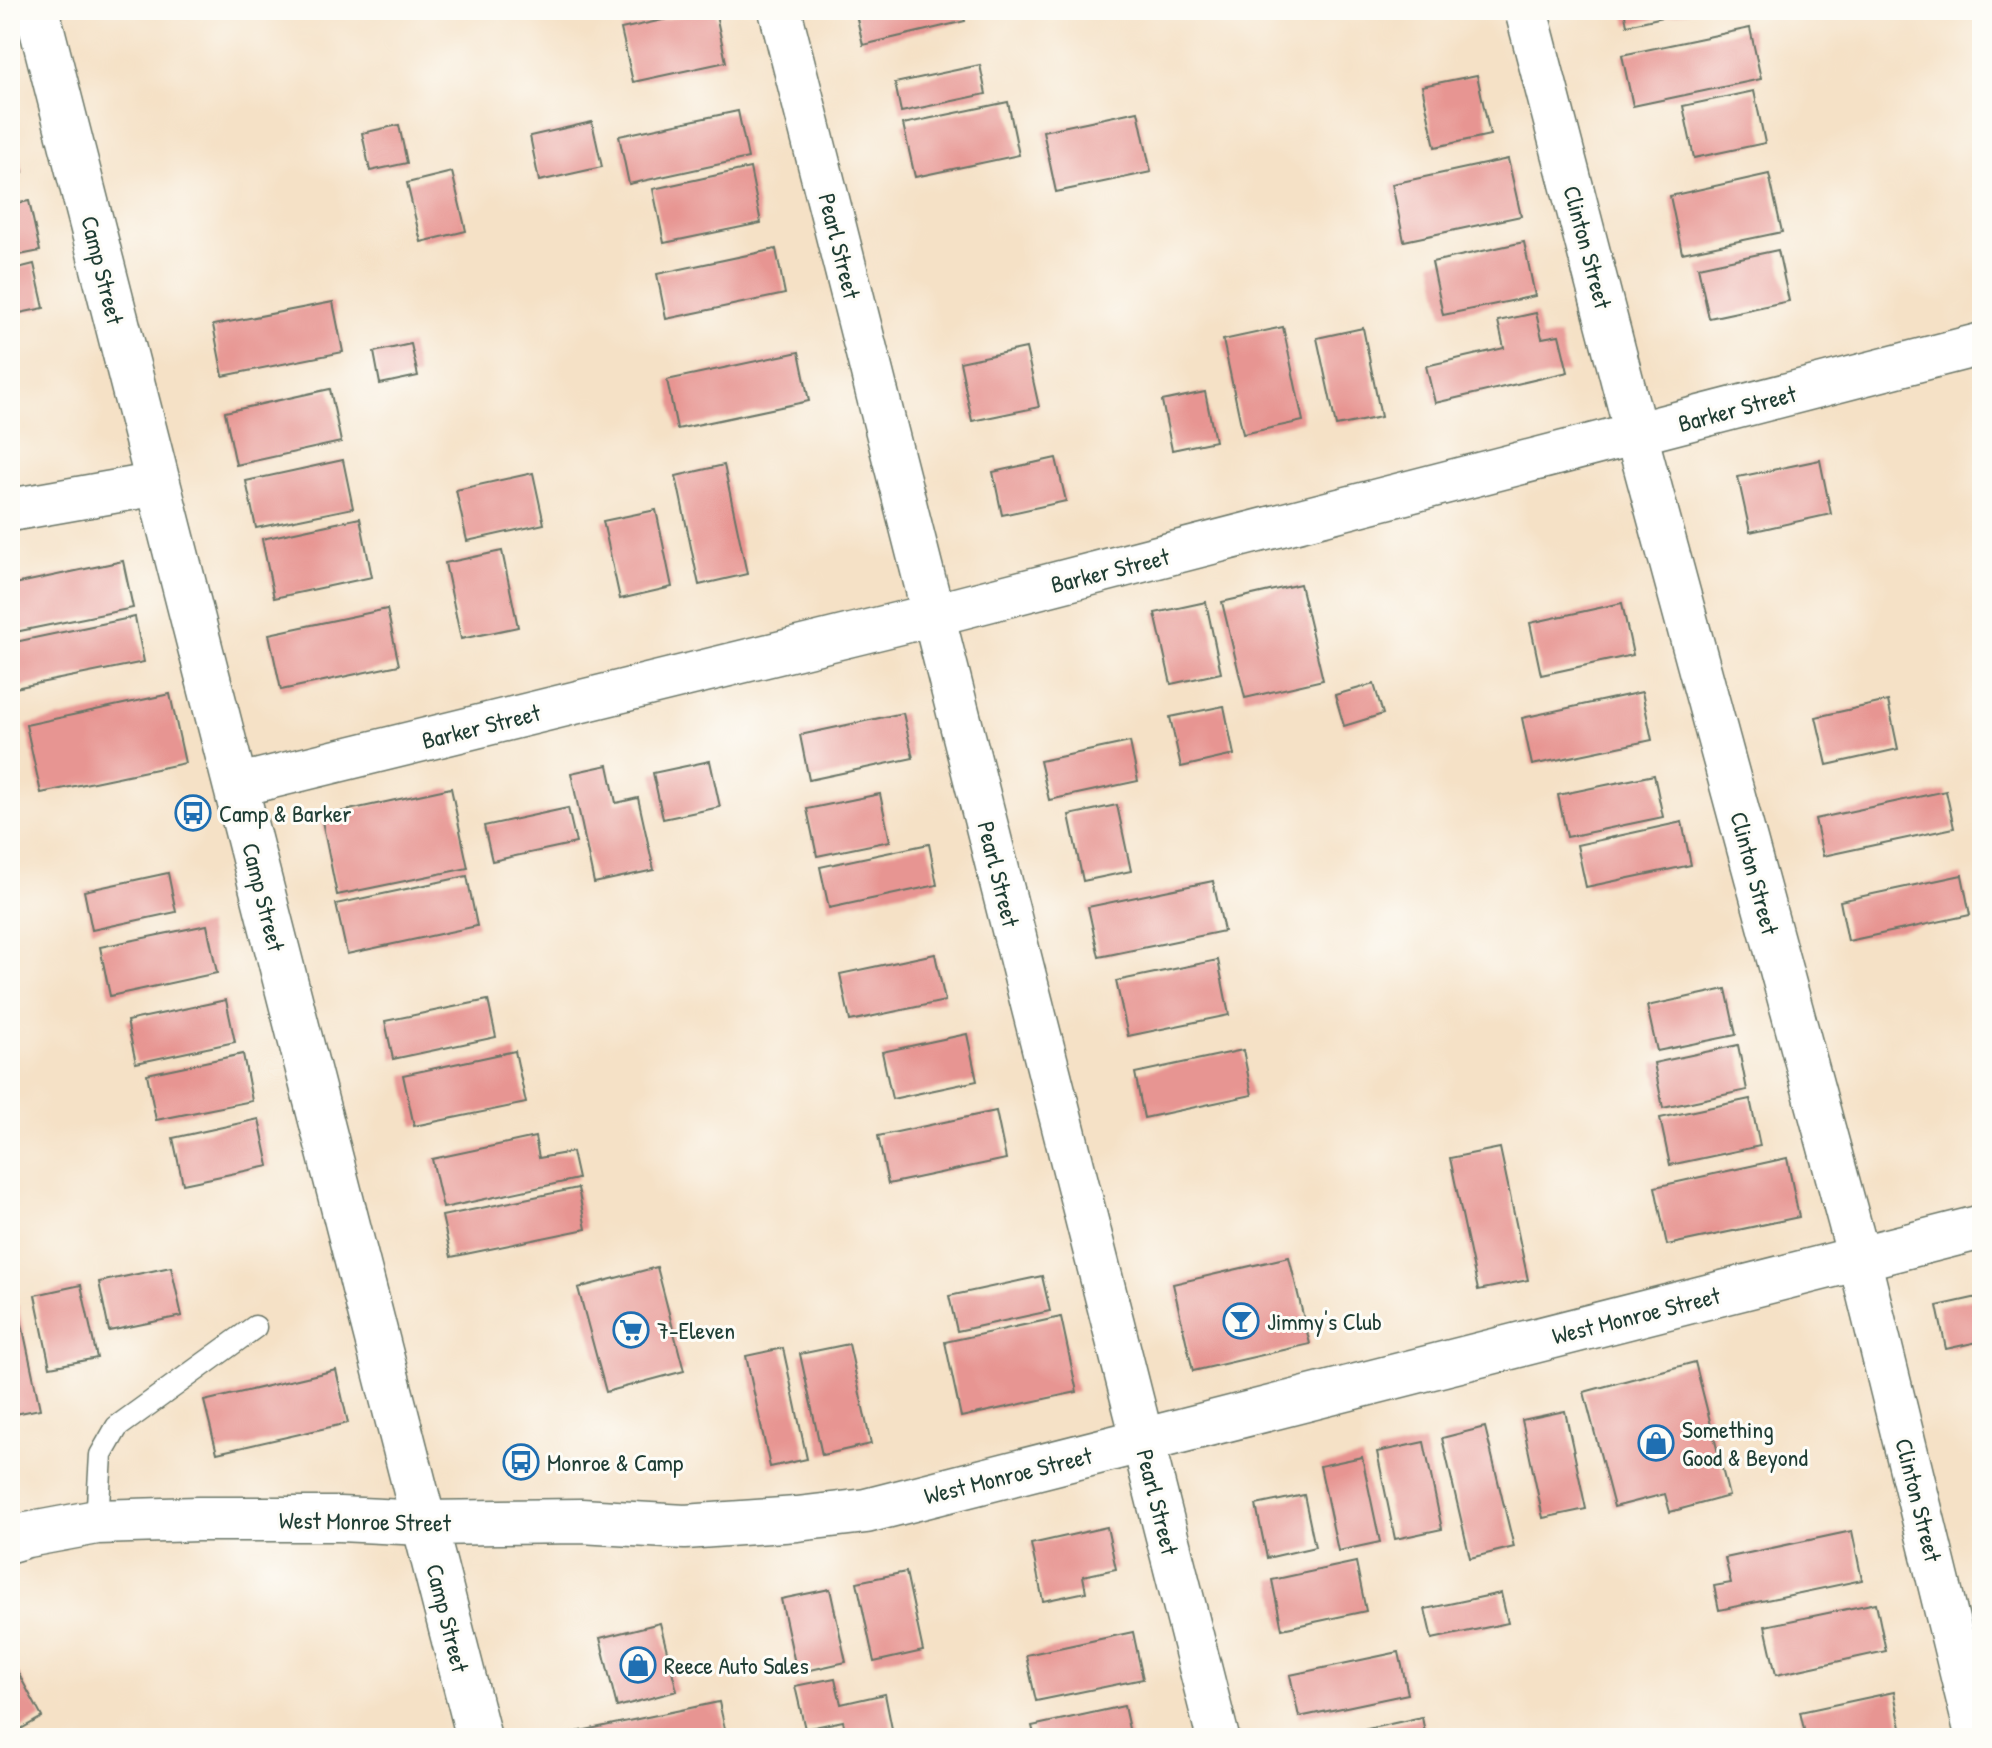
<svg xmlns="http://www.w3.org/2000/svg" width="1992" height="1748" viewBox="0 0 1992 1748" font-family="'Patrick Hand',sans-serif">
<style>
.building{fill:#e79592}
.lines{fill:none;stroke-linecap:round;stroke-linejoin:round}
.lane-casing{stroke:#6a7667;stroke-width:25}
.street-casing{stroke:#6a7667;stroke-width:45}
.secondary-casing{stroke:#6a7667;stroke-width:47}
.lane{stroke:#fff;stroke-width:22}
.street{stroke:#fff;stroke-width:42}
.secondary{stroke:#fff;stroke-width:44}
.labels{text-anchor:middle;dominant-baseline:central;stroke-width:6;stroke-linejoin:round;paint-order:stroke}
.street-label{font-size:24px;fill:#1f3d34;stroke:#fdfcf7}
.poi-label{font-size:24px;fill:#1f3d34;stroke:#fdfcf7;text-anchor:start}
</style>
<rect width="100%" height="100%" fill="#fdfcf7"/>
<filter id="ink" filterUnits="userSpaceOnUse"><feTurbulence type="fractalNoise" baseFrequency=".0125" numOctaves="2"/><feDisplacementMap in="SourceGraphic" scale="16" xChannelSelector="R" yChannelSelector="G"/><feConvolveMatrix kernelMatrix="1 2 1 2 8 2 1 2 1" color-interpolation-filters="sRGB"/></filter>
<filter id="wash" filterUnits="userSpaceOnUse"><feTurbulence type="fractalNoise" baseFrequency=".006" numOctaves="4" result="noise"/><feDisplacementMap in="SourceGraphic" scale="32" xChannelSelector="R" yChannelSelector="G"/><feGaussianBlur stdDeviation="1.8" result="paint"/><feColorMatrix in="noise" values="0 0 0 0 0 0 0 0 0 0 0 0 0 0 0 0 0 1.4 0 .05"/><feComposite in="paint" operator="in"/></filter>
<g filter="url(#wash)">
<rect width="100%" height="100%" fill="#f5e1c6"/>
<g id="blocks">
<g class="building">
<path d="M709,10H715L726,62L633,82L621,29Z"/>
<path d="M855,10H962L965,21L863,45Z"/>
<path d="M1624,10H1690V11L1627,25Z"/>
<path d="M1750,28L1761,79L1633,106L1622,55Z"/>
<path d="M980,65L986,94L901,112L895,83Z"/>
<path d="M1477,75L1490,135L1435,147L1422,86Z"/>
<path d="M1754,91L1765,143L1694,158L1683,106Z"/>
<path d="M1008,102L1019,155L915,177L903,124Z"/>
<path d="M738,111L748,158L629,184L619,136Z"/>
<path d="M1138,111L1151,172L1056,192L1043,131Z"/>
<path d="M10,117L23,172L10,175Z"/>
<path d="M592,122L602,167L539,181L530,136Z"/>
<path d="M399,125L407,163L370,171L362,133Z"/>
<path d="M1508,159L1521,216L1404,241L1392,184Z"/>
<path d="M750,168L761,223L664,243L653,189Z"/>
<path d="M452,172L466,231L421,242L407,183Z"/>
<path d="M1769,174L1782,232L1682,253L1670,196Z"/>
<path d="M29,201L40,251L10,257V205Z"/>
<path d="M1524,242L1535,296L1443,315L1432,262Z"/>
<path d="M776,249L785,294L666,319L657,274Z"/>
<path d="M1778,250L1789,301L1709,318L1698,267Z"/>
<path d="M34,264L44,308L10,315V270Z"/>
<path d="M333,302L343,352L223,376L213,325Z"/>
<path d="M1536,313L1542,338L1559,335L1568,372L1435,403L1426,366L1504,348L1498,321Z"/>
<path d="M1283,327L1303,421L1243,434L1223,340Z"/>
<path d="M1363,328L1381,417L1336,426L1317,338Z"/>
<path d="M411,344L418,376L380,384L374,352Z"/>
<path d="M1026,348L1039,407L972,421L960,362Z"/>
<path d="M799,352L809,401L677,429L667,380Z"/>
<path d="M330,389L341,442L236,465L225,412Z"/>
<path d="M1205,392L1215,441L1172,450L1162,401Z"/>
<path d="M1056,458L1066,501L1002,515L993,472Z"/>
<path d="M343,460L353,508L256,528L246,481Z"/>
<path d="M1820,460L1831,514L1750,532L1738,477Z"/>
<path d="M724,465L747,574L699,585L676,476Z"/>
<path d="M533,473L544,524L467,541L456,490Z"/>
<path d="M656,510L672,587L620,599L603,521Z"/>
<path d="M360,518L372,577L274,598L262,539Z"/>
<path d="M502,551L518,627L461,639L445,563Z"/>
<path d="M123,561L133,608L15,632L10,607V585Z"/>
<path d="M1300,584L1323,680L1245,698L1222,602Z"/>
<path d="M1206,602L1221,673L1171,684L1155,613Z"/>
<path d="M1622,603L1633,655L1541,675L1530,623Z"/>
<path d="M387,609L399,665L281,690L269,634Z"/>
<path d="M135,617L144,662L10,689V643Z"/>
<path d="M1374,684L1383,714L1344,726L1335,695Z"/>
<path d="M1642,692L1652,740L1532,765L1522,718Z"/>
<path d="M170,694L185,763L41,793L26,725Z"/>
<path d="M1888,701L1898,749L1827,765L1816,717Z"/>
<path d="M1224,706L1234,755L1181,767L1170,717Z"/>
<path d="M903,713L913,758L809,780L800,735Z"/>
<path d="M1130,742L1138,781L1049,800L1040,761Z"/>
<path d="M710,761L720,807L663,819L653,773Z"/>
<path d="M608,765L616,803L638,798L654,870L594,883L571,773Z"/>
<path d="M1654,775L1663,817L1567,837L1558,795Z"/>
<path d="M451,788L468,868L337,895L321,816Z"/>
<path d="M1946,791L1954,828L1823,856L1815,819Z"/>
<path d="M880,794L890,841L817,856L807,809Z"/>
<path d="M1117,805L1131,871L1083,881L1069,815Z"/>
<path d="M568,808L576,843L492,861L484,826Z"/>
<path d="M1682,822L1691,865L1586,887L1577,845Z"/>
<path d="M929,844L937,885L829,908L820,867Z"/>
<path d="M168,873L176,912L92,930L84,891Z"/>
<path d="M1962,875L1970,915L1848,941L1840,901Z"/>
<path d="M467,876L477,926L347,954L336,904Z"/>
<path d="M1213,881L1224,931L1099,957L1088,907Z"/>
<path d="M207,925L217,973L110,996L100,947Z"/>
<path d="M935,954L945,1001L850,1021L840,974Z"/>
<path d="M1218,960L1229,1015L1128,1036L1116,981Z"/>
<path d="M1726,989L1736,1035L1657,1051L1647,1006Z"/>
<path d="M226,1000L235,1042L136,1063L127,1021Z"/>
<path d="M488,1000L496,1037L393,1059L385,1021Z"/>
<path d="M967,1034L977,1081L892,1099L882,1052Z"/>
<path d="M1738,1045L1747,1090L1663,1108L1654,1063Z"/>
<path d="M1243,1050L1252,1095L1144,1118L1135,1073Z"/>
<path d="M515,1051L526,1103L414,1126L403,1075Z"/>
<path d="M243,1054L252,1101L156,1120L147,1074Z"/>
<path d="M1750,1099L1760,1146L1670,1165L1660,1118Z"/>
<path d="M996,1111L1006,1159L888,1184L878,1136Z"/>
<path d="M259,1119L269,1166L183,1184L173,1138Z"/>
<path d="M535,1137L539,1158L572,1152L578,1179L443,1208L432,1159Z"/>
<path d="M1500,1148L1528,1280L1478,1290L1450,1158Z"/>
<path d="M1787,1158L1799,1217L1667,1245L1655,1187Z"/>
<path d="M578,1188L586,1229L451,1257L442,1216Z"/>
<path d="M1289,1257L1310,1344L1193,1371L1173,1284Z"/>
<path d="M171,1267L182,1316L109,1331L99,1282Z"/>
<path d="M657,1267L684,1371L606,1392L578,1288Z"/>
<path d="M1042,1276L1050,1311L957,1331L949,1296Z"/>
<path d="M81,1285L97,1358L50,1367L35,1295Z"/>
<path d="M1982,1296V1341L1946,1349L1937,1306Z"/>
<path d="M18,1305L40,1409L10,1415V1307Z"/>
<path d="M1061,1317L1077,1392L961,1417L945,1342Z"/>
<path d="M849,1344L871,1444L822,1455L800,1354Z"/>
<path d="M783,1348L807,1459L770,1467L746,1356Z"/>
<path d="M1695,1362L1729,1496L1670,1512L1665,1494L1614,1507L1584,1392Z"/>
<path d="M336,1370L348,1423L217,1453L204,1401Z"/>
<path d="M1565,1411L1586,1509L1543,1518L1522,1420Z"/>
<path d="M1485,1427L1514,1547L1470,1558L1442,1438Z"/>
<path d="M1424,1442L1442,1529L1395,1539L1377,1452Z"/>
<path d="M1362,1457L1380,1542L1338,1551L1320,1466Z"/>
<path d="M1304,1495L1315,1547L1267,1558L1256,1505Z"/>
<path d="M1107,1527L1116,1569L1083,1576L1086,1592L1043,1601L1031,1544Z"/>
<path d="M1852,1531L1862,1580L1719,1610L1714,1586L1731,1583L1725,1558Z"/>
<path d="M1356,1562L1366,1611L1282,1629L1272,1580Z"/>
<path d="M906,1572L923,1651L874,1662L857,1582Z"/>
<path d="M830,1589L846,1662L797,1673L781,1599Z"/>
<path d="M1501,1593L1508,1623L1432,1639L1425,1609Z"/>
<path d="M1876,1603L1886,1651L1776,1675L1765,1626Z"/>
<path d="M660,1623L677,1691L617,1707L600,1638Z"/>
<path d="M1133,1632L1143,1679L1036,1701L1026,1655Z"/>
<path d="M1399,1652L1408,1694L1299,1717L1290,1675Z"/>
<path d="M10,1658L42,1717L10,1735Z"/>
<path d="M835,1678L841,1704L885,1694L893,1734L877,1738H847L843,1721L805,1729L795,1686Z"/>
<path d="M1894,1692L1903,1738H1806L1800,1712Z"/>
<path d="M719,1702L727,1738H566V1734Z"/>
<path d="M1124,1706L1131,1738H1035L1032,1726Z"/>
<path d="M1422,1717L1426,1738H1331V1737Z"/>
</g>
</g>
</g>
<g filter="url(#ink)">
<use href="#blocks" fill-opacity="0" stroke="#6a7667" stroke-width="2"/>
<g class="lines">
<defs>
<path id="lane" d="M97,1522L101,1455L117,1427L255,1327"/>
<g id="street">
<path d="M780,10L1218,1738"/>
<path d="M1526,10L1636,434L1859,1258L1977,1738"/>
<path d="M10,510L158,484"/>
<path d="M235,786L933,615L1982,344"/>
</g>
<g id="secondary">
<path d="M37,10L479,1738"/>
<path d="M10,1540L27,1535L97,1522L198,1519H339L424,1523L581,1521L685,1527L797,1519L866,1511L1982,1227"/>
</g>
</defs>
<use href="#lane" class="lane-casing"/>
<use href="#street" class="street-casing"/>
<use href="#secondary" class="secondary-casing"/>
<use href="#lane" class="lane"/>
<use href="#street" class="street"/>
<use href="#secondary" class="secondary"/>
</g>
</g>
<defs>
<symbol id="bus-ring" viewBox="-11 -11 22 22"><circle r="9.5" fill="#fdfcf7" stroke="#1f6fb2" stroke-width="1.5"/><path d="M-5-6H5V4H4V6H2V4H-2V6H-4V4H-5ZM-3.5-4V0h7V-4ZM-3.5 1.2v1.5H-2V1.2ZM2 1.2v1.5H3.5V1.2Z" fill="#1f6fb2"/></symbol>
<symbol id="bar-ring" viewBox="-11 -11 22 22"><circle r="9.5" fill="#fdfcf7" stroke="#1f6fb2" stroke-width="1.5"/><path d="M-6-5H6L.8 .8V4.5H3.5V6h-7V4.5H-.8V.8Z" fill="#1f6fb2"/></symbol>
<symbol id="supermarket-ring" viewBox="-11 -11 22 22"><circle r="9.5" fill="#fdfcf7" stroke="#1f6fb2" stroke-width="1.5"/><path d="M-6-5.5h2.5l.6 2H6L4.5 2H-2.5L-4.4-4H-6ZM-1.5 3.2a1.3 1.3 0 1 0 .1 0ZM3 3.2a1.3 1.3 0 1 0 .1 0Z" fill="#1f6fb2"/></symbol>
<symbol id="shop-ring" viewBox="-11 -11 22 22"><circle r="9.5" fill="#fdfcf7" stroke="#1f6fb2" stroke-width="1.5"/><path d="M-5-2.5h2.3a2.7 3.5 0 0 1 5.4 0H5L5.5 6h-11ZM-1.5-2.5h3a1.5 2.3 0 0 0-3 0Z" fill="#1f6fb2"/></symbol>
</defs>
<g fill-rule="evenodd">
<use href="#bus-ring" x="173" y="793" width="40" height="40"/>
<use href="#bar-ring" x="1221" y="1301" width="40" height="40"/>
<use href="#supermarket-ring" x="611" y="1310" width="40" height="40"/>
<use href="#shop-ring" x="1636" y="1423" width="40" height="40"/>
<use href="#bus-ring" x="501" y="1442" width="40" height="40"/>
<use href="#shop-ring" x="618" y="1645" width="40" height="40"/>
</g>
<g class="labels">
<g class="street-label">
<text transform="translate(840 246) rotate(76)">Pearl Street</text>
<text transform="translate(1588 247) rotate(75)">Clinton Street</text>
<text transform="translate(103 270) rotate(76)">Camp Street</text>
<text transform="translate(1737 408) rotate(-15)">Barker Street</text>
<text transform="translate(1110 570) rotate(-14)">Barker Street</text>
<text transform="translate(481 726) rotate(-14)">Barker Street</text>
<text transform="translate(1755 873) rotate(75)">Clinton Street</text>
<text transform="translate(999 874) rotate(76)">Pearl Street</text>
<text transform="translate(264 897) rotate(76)">Camp Street</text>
<text transform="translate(1636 1315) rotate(-14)">West Monroe Street</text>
<text transform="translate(1008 1475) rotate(-14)">West Monroe Street</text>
<text transform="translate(1919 1500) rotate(76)">Clinton Street</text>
<text transform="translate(1158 1502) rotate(76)">Pearl Street</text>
<text transform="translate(365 1521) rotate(1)">West Monroe Street</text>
<text transform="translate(448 1618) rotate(76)">Camp Street</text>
</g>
<g class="poi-label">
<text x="219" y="813">Camp &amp; Barker</text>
<text x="1267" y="1321">Jimmy's Club</text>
<text x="657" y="1330">7-Eleven</text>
<text x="1682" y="1429">Something<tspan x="1682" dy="28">Good &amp; Beyond</tspan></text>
<text x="547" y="1462">Monroe &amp; Camp</text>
<text x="664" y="1665">Reece Auto Sales</text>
</g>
</g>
<rect width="1992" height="1748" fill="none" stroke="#fdfcf7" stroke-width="40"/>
</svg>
